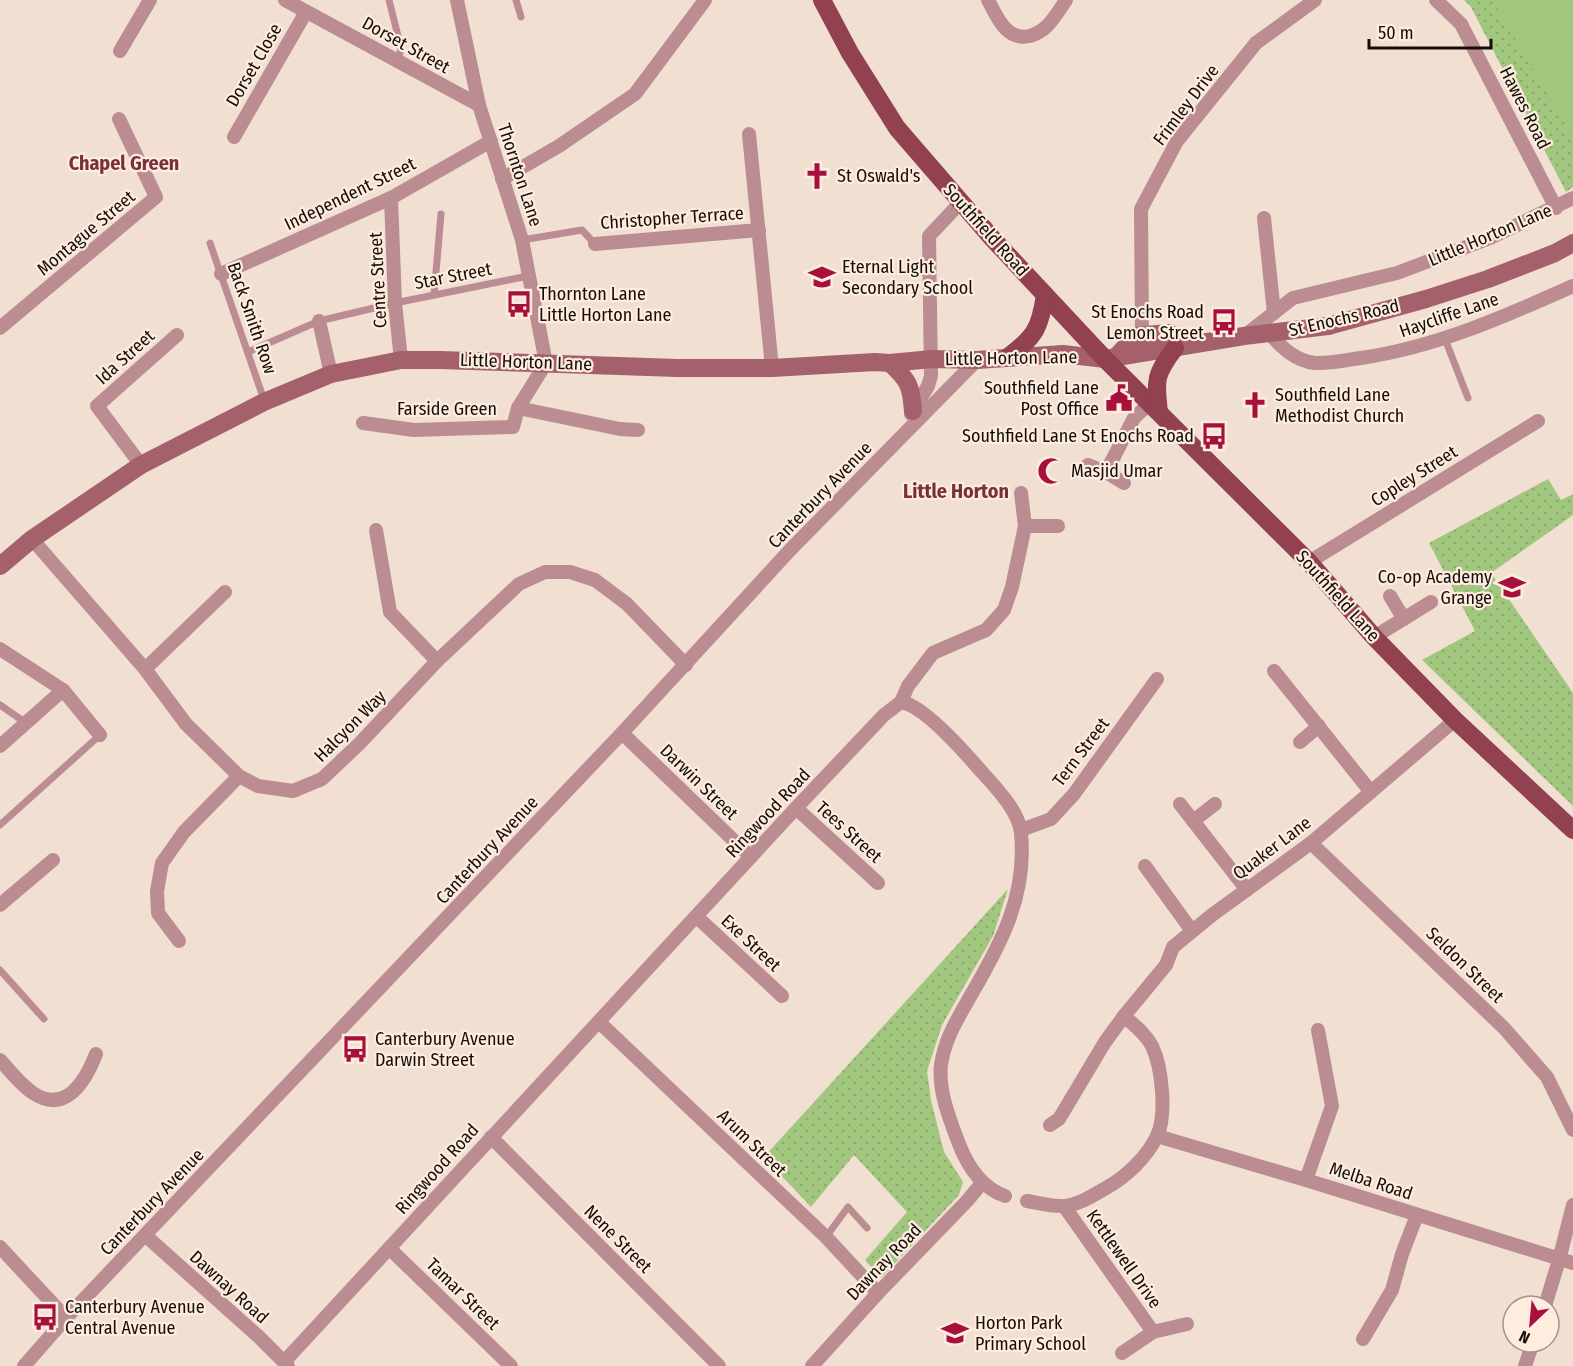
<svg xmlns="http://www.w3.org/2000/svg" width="1573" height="1366" viewBox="0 0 1573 1366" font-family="'Fira Sans Condensed',sans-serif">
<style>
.grass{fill:url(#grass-dots)}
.garden{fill:#a1c77f}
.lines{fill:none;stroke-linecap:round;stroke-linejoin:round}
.lane{stroke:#bb8c92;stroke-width:7}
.street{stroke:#bb8c92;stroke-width:14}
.secondary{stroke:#a4616b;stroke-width:18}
.primary{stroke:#924150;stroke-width:18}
.labels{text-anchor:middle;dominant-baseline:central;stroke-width:4.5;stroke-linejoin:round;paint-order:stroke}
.street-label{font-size:18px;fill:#130e09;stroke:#feecde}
.poi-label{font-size:18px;fill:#130e09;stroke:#feecde;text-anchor:start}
.neighbourhood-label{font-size:20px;font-weight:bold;fill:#78313b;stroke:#feecde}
</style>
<defs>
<pattern id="grass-dots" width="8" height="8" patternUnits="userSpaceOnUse" patternTransform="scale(1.5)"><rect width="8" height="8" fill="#a1c77f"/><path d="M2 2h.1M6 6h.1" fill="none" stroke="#8aaa6c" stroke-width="1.8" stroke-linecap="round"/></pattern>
</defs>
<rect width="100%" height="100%" fill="#f1dfd1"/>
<g class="grass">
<path d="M1464,0H1573V187L1566,192L1471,7Z"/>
<path d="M1548,479L1561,500L1573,494V515L1491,573L1573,693V806L1422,660L1475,631L1429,543Z"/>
<path d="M1008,889L993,936L942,1025L927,1071L931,1100L944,1152L963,1182L959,1195L881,1278L865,1260L907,1212L854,1155L811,1207L764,1157Z"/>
</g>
<path class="garden" d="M1492,0H1573V137Z"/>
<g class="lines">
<g class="lane">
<path d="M389,0L401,48L398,62"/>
<path d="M516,0L521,17"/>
<path d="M522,240L582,230L595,244"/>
<path d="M210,243L264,400"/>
<path d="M434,295L441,214"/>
<path d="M1445,339L1468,398"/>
<path d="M248,352L319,321L395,303L528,276"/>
<path d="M0,705L26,723"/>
<path d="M0,825L100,735"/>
<path d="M0,970L44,1019"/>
<path d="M826,1237L848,1207L867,1228"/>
</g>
<g class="street">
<path d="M285,0L479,105"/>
<path d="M988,0C997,17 1006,41 1030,36C1036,34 1042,31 1047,26C1054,19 1060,9 1066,0"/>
<path d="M1436,0L1461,24L1556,208"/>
<path d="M120,51L150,0"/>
<path d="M749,134L772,368"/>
<path d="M234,137L306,12"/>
<path d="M502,179L559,146L635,94L705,0"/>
<path d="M391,198L395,303L401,360"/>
<path d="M1264,218L1274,313"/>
<path d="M595,244L759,230"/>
<path d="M221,274L391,198L491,141"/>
<path d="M319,321L331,374"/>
<path d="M0,328L156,197L119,119"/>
<path d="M1270,334C1282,348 1296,361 1315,363C1330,364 1346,360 1361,358C1436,347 1504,317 1573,286"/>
<path d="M1142,335L1141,209L1177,141L1256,43L1315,0"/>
<path d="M1244,336L1293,298L1397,273L1490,238L1573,198"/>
<path d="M518,408L620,429L638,430"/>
<path d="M911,414L928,386L931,376L929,236L960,203"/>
<path d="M363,423L414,430L513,427L518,408L546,363L522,240L479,105L457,0"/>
<path d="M141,465L97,406L177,335"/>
<path d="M1088,465L1106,472L1124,483"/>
<path d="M1106,472L1134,418L1150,403"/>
<path d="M1025,526H1058"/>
<path d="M376,530L390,612L437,661"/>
<path d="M32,539L145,669L186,724L239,776L258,786L293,791L322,779L360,743L437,661L519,584L545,572H570L595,580L627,604L686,665"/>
<path d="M1309,562L1538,421"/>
<path d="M1390,596L1404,619"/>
<path d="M1374,637L1431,602"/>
<path d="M0,649L63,690L100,735"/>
<path d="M145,669L225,592"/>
<path d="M1274,671L1371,792"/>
<path d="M901,702L908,686L933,653L986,630L1004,610L1012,587L1025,526L1021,493"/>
<path d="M622,733L751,857"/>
<path d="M1300,742L1319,726"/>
<path d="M0,746L63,690"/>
<path d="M1180,804L1247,890"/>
<path d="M796,808L878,883"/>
<path d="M1193,821L1215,804"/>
<path d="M1021,830L1051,819L1074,794L1157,679"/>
<path d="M1311,843L1504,1028L1547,1077L1573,1130"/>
<path d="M1145,866L1192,931"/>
<path d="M0,905L53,860"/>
<path d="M697,917L782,996"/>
<path d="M179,941L158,913L157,891L162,863L184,832L239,776"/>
<path d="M599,1022L826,1237L878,1293"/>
<path d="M0,1060C10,1071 21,1085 33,1093C66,1115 86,1080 96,1054"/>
<path d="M1050,1125L1059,1119L1105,1042L1124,1016"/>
<path d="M1157,1136L1306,1180L1573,1263"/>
<path d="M491,1137L719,1366"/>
<path d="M1306,1180L1332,1106L1318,1030"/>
<path d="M1027,1201C1039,1203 1052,1207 1064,1206C1078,1205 1094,1195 1106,1188C1126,1177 1147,1157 1157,1136C1167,1115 1162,1067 1152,1046C1146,1034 1134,1025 1124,1016L1166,965L1173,947L1212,915L1311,843L1455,720"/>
<path d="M1064,1206L1153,1332L1122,1353"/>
<path d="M146,1236L259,1337L288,1366"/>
<path d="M0,1247L66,1318"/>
<path d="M389,1248L511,1366"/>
<path d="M1545,1306L1559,1260L1573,1205"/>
<path d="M1153,1332L1187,1324"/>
<path d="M1363,1339L1392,1290L1402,1254L1417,1215"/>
<path d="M284,1362L796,808L884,715L901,702C922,705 958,745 973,762C988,780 1019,808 1021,833C1027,895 1002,942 971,995C958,1018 945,1038 941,1065C938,1091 950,1120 959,1144C968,1167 982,1188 1005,1196"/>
<path d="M24,1366L66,1318L622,733L790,550L977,360"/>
<path d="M812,1366L878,1293L967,1201L982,1183"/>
<path d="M1525,1366L1533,1342"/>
</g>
<g class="secondary">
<path d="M1117,356L1135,336L1169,333L1188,345"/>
<path d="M890,363C909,381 911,385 913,411"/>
<path d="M0,566L32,539L141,465L264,402L331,374L401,360H440L677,368H772L875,362L890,363L932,359L977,360L1063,354L1105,359L1244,336L1328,326L1426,299L1488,279L1555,253L1573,243"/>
</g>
<g class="primary">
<path d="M822,0L850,53L897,128L992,238L1105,359L1309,562L1374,637L1455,720L1573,830"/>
<path d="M1008,357C1035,337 1040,328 1045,295"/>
<path d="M1159,412C1155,380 1155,374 1175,348"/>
</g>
</g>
<defs>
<symbol id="church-bare" viewBox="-9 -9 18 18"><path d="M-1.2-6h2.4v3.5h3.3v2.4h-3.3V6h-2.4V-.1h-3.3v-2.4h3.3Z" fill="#a70f3c" stroke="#feecde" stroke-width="2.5" paint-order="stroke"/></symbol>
<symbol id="school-bare" viewBox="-9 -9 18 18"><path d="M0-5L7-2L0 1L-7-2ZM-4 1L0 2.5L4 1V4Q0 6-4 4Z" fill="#a70f3c" stroke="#feecde" stroke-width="2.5" paint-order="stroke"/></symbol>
<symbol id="bus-bare" viewBox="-9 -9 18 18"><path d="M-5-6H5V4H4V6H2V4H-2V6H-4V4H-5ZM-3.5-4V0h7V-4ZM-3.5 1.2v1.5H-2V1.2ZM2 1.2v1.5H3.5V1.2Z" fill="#a70f3c" stroke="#feecde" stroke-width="2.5" paint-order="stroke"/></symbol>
<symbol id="civic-bare" viewBox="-9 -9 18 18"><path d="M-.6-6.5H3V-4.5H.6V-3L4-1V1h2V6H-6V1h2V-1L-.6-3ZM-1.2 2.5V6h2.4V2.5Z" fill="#a70f3c" stroke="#feecde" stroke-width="2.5" paint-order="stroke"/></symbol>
<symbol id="mosque-bare" viewBox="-9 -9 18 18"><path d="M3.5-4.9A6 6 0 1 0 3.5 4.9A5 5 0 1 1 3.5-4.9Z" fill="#a70f3c" stroke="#feecde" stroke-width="2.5" paint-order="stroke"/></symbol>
</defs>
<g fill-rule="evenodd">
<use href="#church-bare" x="798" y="157" width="38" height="38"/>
<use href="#school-bare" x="803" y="258" width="38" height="38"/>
<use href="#bus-bare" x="500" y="285" width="38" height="38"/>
<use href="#bus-bare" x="1205" y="303" width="38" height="38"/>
<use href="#civic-bare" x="1100" y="379" width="38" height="38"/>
<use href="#church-bare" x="1236" y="386" width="38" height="38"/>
<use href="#bus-bare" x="1195" y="417" width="38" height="38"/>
<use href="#mosque-bare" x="1032" y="452" width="38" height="38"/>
<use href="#school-bare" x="1493" y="568" width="38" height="38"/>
<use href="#bus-bare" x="336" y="1030" width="38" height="38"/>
<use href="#bus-bare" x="26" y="1298" width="38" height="38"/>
<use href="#school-bare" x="936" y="1314" width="38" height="38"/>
</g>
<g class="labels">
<g class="street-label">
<text transform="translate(406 45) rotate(29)">Dorset Street</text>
<text transform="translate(254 65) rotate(-60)">Dorset Close</text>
<text transform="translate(1186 105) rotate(-53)">Frimley Drive</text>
<text transform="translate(1525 108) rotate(63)">Hawes Road</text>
<text transform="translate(520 175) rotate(72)">Thornton Lane</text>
<text transform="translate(350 194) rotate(-26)">Independent Street</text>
<text transform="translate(672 218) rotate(-4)">Christopher Terrace</text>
<text transform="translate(986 230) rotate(48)">Southfield Road</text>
<text transform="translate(86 233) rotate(-40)">Montague Street</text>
<text transform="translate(1490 235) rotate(-23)">Little Horton Lane</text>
<text transform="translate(453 276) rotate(-11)">Star Street</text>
<text transform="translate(378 280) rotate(-93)">Centre Street</text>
<text transform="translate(1449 315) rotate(-19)">Haycliffe Lane</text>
<text transform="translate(252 318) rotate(71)">Back Smith Row</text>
<text transform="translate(1344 318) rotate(-13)">St Enochs Road</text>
<text transform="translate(125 357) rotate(-42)">Ida Street</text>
<text transform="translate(1011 358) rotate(-1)">Little Horton Lane</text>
<text transform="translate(526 362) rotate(2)">Little Horton Lane</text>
<text x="447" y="409">Farside Green</text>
<text transform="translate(1414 476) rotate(-32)">Copley Street</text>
<text transform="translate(820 495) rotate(-46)">Canterbury Avenue</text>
<text transform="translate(1338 596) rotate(48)">Southfield Lane</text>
<text transform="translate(350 726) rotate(-45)">Halcyon Way</text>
<text transform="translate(1081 752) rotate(-53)">Tern Street</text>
<text transform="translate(699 782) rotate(44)">Darwin Street</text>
<text transform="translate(768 813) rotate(-47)">Ringwood Road</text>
<text transform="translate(849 832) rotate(42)">Tees Street</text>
<text transform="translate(1272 848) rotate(-37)">Quaker Lane</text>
<text transform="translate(487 850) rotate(-47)">Canterbury Avenue</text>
<text transform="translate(751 943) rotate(43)">Exe Street</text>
<text transform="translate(1465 965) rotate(44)">Seldon Street</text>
<text transform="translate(752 1143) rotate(44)">Arum Street</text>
<text transform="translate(437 1169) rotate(-48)">Ringwood Road</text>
<text transform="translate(1371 1181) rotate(18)">Melba Road</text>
<text transform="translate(152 1202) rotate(-46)">Canterbury Avenue</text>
<text transform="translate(618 1239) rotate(45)">Nene Street</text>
<text transform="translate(1124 1259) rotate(55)">Kettlewell Drive</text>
<text transform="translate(884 1262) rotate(-46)">Dawnay Road</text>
<text transform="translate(229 1287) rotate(42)">Dawnay Road</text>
<text transform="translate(463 1294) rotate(44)">Tamar Street</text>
</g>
<g class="poi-label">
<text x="837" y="176">St Oswald's</text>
<text x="842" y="267">Eternal Light<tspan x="842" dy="21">Secondary School</tspan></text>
<text x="539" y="294">Thornton Lane<tspan x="539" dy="21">Little Horton Lane</tspan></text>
<text x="1204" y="312" text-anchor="end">St Enochs Road<tspan x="1204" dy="21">Lemon Street</tspan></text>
<text x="1099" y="388" text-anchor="end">Southfield Lane<tspan x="1099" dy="21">Post Office</tspan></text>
<text x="1275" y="395">Southfield Lane<tspan x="1275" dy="21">Methodist Church</tspan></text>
<text x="1194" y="436" text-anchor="end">Southfield Lane St Enochs Road</text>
<text x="1071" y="471">Masjid Umar</text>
<text x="1492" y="577" text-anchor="end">Co-op Academy<tspan x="1492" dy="21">Grange</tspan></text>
<text x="375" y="1039">Canterbury Avenue<tspan x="375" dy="21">Darwin Street</tspan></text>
<text x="65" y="1307">Canterbury Avenue<tspan x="65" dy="21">Central Avenue</tspan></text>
<text x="975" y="1323">Horton Park<tspan x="975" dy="21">Primary School</tspan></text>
</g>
<g class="neighbourhood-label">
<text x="124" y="163">Chapel Green</text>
<text x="956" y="491">Little Horton</text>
</g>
</g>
<g transform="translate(1531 1324) rotate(206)"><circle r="28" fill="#feecde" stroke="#a09389" stroke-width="1.5"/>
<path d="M0-4.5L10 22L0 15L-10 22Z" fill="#a70f3c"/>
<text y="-9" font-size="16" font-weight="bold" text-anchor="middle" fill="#130e09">N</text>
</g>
<path d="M1369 39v9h122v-9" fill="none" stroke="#130e09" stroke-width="3"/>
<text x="1378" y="39" font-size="18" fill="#130e09" stroke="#feecde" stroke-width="4.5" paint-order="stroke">50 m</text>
</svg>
